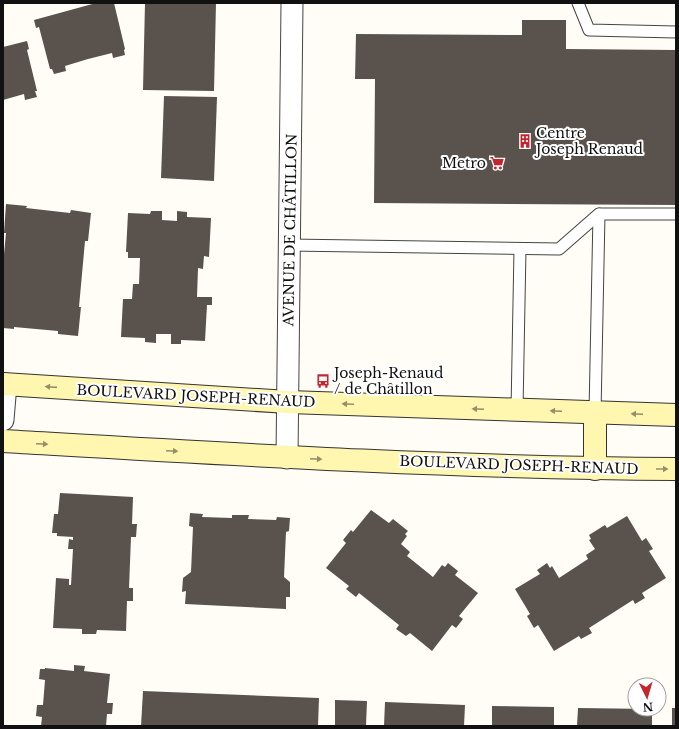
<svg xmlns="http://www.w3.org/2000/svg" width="679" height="729" viewBox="0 0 679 729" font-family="'Libre Baskerville',serif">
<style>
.building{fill:#5a524d}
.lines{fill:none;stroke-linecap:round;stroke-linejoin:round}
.lane-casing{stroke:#444;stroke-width:13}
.street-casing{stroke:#444;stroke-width:23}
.secondary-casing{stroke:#333;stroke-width:24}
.lane{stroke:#fff;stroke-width:11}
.street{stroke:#fff;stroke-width:21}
.secondary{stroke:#fff6b0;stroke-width:22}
.oneway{fill:#948f68}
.labels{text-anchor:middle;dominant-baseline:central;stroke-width:4;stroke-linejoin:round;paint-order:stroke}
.poi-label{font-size:14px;fill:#111;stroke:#fff;text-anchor:start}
.street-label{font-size:14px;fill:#111;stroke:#fff}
</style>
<rect width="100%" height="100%" fill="#fffdf5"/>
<g class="building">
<path d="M96,3H114L125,49L124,50L125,55L113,58L112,53L88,59L65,66L66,71L54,74L52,69H50L39,27L36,28L34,20Z"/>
<path d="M145,3H216L214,91L143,90Z"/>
<path d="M522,20H566V49L676,50V205L374,203L375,79H355L356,34L522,35Z"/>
<path d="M27,41L29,49L27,50L37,91H35L37,97L25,100L24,94L3,100V47Z"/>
<path d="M164,96L217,97L214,181L161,178Z"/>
<path d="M6,204L27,206L26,208L70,213L71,210L91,213L88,241H85L79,307H81L78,336L58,334V331L14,327V329L3,328V265L6,233H4Z"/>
<path d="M151,211H162V220L177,221V211L187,212V217L211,218L209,257L204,256L203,269L198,268L197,297H212V305H207L205,341L181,340V344H171V334H156V343L145,342V338L121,337L123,299H132L133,284H139L140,258H128V252H126L128,213L150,214Z"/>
<path d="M60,493L133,497L132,524H137L136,537H131L129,588H133V601H127L126,631L97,630L96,634H82V629L53,628L56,578L69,579V585H71L73,549H68L69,539L73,540V537L57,536V533H52L54,514H58Z"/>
<path d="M371,510L389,523L393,519L408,531L405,534L407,536L401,544L410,552L407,556L433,577L442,565L445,567L448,563L458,571L455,575L478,593L459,616L463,619L456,628L452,625L432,651L410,633L406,636L396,629L399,625L359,593L356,597L346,589L349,586L326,568L346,543L343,540L351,530L353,532Z"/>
<path d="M190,513L203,514L202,517L232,518V515H249L248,519L276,520L277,517L290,518L289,531L286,532L284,577L290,582V597H286V609L185,604L186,591L182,592L183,578L191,572L193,527L189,526Z"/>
<path d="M627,516L642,541L646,538L653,549L649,551L666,578L642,593L645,598L635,604L633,600L589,628L592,633L581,639L579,636L554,651L538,625L534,628L527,616L530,614L515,589L540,574L537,570L547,563L550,568L552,566L559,578L588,559L586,555L595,549L589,540L591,539L589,535L605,525L607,528Z"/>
<path d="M74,665L85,666L84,671L110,674L107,703H113L112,714H107L106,726H41L42,717L36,716L37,705H43L45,680L39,679L40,669H45V668L74,671Z"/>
<path d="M143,691L319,698L318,726H141Z"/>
<path d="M335,700L367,701L366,726H335Z"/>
<path d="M385,702L465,705L464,726H384Z"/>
<path d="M492,706L554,707V726H492Z"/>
<path d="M578,708L652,709V726H577Z"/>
<rect x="672" y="708" width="4" height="18"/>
</g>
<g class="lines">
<defs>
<g id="lane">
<path d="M578,3L589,30L676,32"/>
<path d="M289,245L559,249L599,214H676"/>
<path d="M517,410L520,249"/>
<path d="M595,413L599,214"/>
</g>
<g id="street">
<path d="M3,420L6,384"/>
<path d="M287,458L292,3"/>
</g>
<g id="secondary">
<path d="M3,384L288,402L676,415"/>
<path d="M595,413V469"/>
<path d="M3,441C227,454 451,468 676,469"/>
</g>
</defs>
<use href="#lane" class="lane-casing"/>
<use href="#street" class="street-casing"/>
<use href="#secondary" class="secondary-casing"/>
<use href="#lane" class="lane"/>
<use href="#street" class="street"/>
<use href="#secondary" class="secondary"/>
</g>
<defs><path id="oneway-solid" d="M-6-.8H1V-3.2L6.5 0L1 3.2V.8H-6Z"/></defs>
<g class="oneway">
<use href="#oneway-solid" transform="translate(51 387) rotate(-176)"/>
<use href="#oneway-solid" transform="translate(348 404) rotate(-178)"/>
<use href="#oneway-solid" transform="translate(478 409) rotate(-178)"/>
<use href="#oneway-solid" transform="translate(556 411) rotate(-178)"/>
<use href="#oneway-solid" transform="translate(637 414) rotate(-178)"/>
<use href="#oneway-solid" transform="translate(42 444) rotate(3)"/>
<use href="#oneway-solid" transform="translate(172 451) rotate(3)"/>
<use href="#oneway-solid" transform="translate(316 459) rotate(2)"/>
<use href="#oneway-solid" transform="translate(662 469)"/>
</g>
<defs>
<symbol id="building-bare" viewBox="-9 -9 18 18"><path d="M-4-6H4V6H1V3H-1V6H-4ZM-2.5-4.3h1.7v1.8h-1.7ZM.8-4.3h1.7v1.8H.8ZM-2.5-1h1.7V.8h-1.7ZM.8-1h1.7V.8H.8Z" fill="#c4262e" stroke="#fff" stroke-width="2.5" paint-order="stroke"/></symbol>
<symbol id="supermarket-bare" viewBox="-9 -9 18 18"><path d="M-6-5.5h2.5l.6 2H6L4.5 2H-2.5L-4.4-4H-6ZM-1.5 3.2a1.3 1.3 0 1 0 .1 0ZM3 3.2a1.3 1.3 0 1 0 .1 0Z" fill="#c4262e" stroke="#fff" stroke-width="2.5" paint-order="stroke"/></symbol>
<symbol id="bus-bare" viewBox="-9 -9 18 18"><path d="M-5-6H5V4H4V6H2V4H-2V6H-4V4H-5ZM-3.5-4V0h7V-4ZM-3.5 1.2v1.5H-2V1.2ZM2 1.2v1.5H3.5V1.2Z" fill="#c4262e" stroke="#fff" stroke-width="2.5" paint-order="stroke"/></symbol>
</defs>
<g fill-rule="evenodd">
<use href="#building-bare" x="515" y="131" width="20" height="20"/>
<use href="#supermarket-bare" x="487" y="153" width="20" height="20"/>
<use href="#bus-bare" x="313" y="371" width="20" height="20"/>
</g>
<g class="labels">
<g class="poi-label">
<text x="536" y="133">Centre<tspan x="536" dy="16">Joseph Renaud</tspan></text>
<text x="486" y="163" text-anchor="end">Metro</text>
<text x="334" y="373">Joseph-Renaud<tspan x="334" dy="16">/ de Châtillon</tspan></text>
</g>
<g class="street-label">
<text transform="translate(290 230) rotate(-89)">AVENUE DE CHÂTILLON</text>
<text transform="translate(196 396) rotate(3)">BOULEVARD JOSEPH-RENAUD</text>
<text transform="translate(519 465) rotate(2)">BOULEVARD JOSEPH-RENAUD</text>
</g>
</g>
<rect width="679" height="729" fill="none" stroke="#111111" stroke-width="8"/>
<g transform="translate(647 697) rotate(175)"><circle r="19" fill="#ffffff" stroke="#a0a0a0"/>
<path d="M0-3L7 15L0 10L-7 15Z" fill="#c4262e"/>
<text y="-6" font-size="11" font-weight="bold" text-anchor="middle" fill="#111111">N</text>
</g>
</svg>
